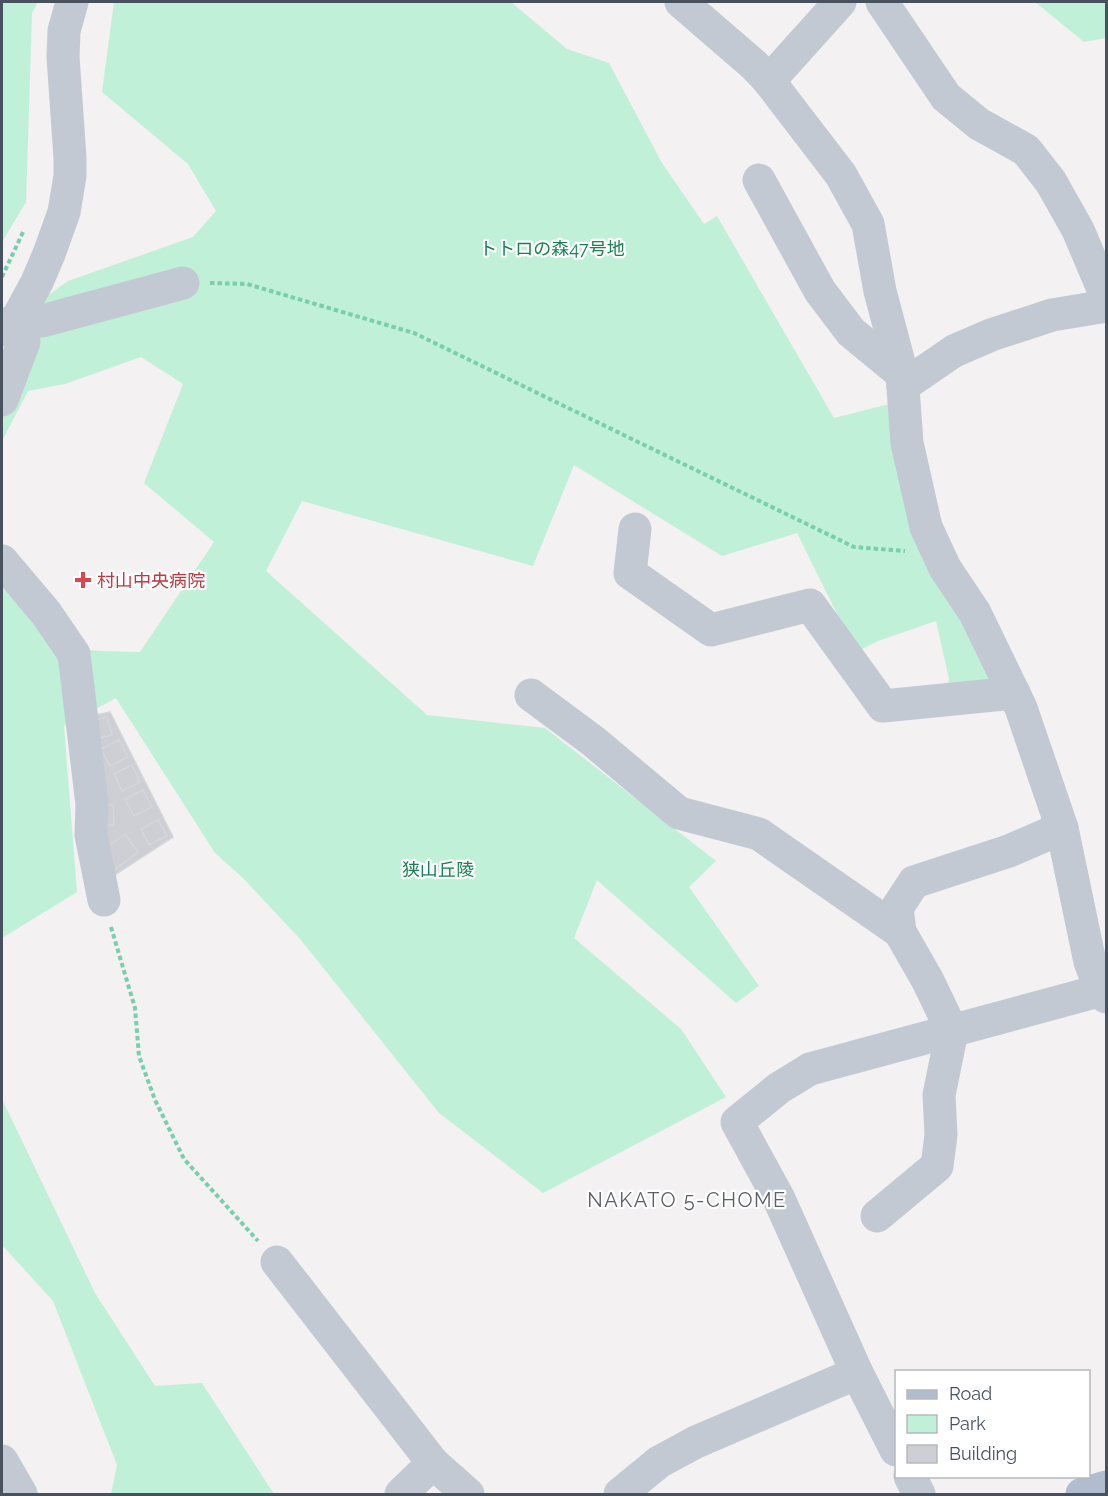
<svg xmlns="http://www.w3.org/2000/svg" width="1108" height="1496" viewBox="0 0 1108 1496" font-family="Raleway,'Noto Sans JP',sans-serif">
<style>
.green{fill:#c0f0d8}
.building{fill:#cdcfd5;stroke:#d5d6dc;stroke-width:1.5}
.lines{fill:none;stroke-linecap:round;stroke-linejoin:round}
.path{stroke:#78cead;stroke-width:4;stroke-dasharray:4.5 3;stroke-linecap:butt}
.minor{stroke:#c2c9d2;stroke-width:33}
.major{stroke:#b1bdcf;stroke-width:33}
.health-dot{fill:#e0444e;stroke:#fff;stroke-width:2}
.labels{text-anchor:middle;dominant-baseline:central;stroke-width:4.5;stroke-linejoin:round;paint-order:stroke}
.park-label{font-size:18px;fill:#188159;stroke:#fff}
.health-label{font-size:18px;fill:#be3a42;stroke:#fff;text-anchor:start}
.neighbourhood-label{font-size:20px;letter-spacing:1.5px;fill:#5d6066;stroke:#fff}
</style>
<rect width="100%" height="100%" fill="#f3f1f1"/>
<g class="green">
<path d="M2,2H38L32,13L26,202L2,242Z"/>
<path d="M114,2H511L567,49L609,63L662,163L704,224L717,216L834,418L897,402L992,680L947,687L949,679L936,621L878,641L856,652L797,533L722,556L574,465L533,566L302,501L266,571L427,715L545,728L716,861L689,887L759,986L736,1003L597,880L574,938L681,1029L726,1097L543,1193L439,1113L301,940L243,878L215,853L116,698L64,726L77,892L2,938V587L54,646L99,651L140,652L214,542L144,483L183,384L141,357L65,384L28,391L2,441V328L68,281L193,237L216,211L188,164L102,92Z"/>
<path d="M1035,2H1106V38L1084,42Z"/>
<path d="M2,1099L95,1293L155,1386L202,1383L274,1494H111L117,1465L53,1301L2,1245Z"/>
</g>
<g class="building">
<path d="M110,712L173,837L107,880L85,717Z"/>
<path d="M107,717L112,735L93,740L88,722Z"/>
<path d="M119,740L128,757L110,766L101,749Z"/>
<path d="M132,765L140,782L122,791L114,774Z"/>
<path d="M143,790L152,807L134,816L125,799Z"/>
<path d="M113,805L114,825L100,826L99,806Z"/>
<path d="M158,820L167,836L149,845L141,829Z"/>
<path d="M125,834L138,852L109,874L104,849Z"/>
</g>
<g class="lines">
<g class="path">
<path d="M2,277L24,230"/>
<path d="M210,283L247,284L414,333L854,547L905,551"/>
<path d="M111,927L135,1008L139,1056L155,1100L184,1159L258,1241"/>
</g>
<g class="minor">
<path d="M681,2L754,65L769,81L841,175L868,224L880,291L902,374L907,443L926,527L945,568L975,613L1021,708L1062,828L1090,962L1101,990L1106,997"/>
<path d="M882,2L946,97L979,124L1026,150L1051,182L1078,230L1106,296"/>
<path d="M769,81L840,2"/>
<path d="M759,180L820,291L851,332L902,374"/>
<path d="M18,317L28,322L42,321L183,283"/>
<path d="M2,330L18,317L37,282L49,254L64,212L70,176V158L63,57L64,31L72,2"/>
<path d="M903,386L954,351L991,335L1052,315L1106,306"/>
<path d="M2,400L24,342L23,329L18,317"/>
<path d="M635,529L630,573L711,630L810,605L883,706L1014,693"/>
<path d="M2,561L46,613L74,654L92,804L91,835L104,900"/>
<path d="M531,695L593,741L679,813L759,834L900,932"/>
<path d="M877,1216L937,1166L941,1135L939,1095L952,1031L928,981L900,932L897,908L914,882L1009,851L1062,828"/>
<path d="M277,1262L433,1463L468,1494"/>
<path d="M896,1450L857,1373L779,1199L737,1122L779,1088L810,1069L1106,989"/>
<path d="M2,1461L21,1494"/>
<path d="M910,1476L919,1494"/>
<path d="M401,1494L433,1463"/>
<path d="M620,1494L659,1462L696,1442L857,1373"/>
</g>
<path class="major" d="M1082,1494L1106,1487"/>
</g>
<path class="health-dot" d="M80 571h6v6h6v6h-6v6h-6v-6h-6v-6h6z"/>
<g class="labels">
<g class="park-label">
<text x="552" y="248">トトロの森47号地</text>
<text x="438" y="869">狭山丘陵</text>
</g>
<g class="health-label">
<text x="97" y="580">村山中央病院</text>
</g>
<g class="neighbourhood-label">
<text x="687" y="1200">NAKATO 5-CHOME</text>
</g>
</g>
<rect width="1108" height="1496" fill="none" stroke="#48515e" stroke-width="6"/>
<rect x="895" y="1370" width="195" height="108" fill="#ffffff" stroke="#b6b9bf" stroke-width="1.5"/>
<rect x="907" y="1390" width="30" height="9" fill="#b1bdcf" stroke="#b6b9bf" stroke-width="1.5"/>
<text x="949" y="1400" font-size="18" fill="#48515e">Road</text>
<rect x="907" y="1415" width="30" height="18" fill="#c0f0d8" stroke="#b6b9bf" stroke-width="1.5"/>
<text x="949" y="1430" font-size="18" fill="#48515e">Park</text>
<rect x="907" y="1445" width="30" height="18" fill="#cdcfd5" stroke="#b6b9bf" stroke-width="1.5"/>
<text x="949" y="1460" font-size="18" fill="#48515e">Building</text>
</svg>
